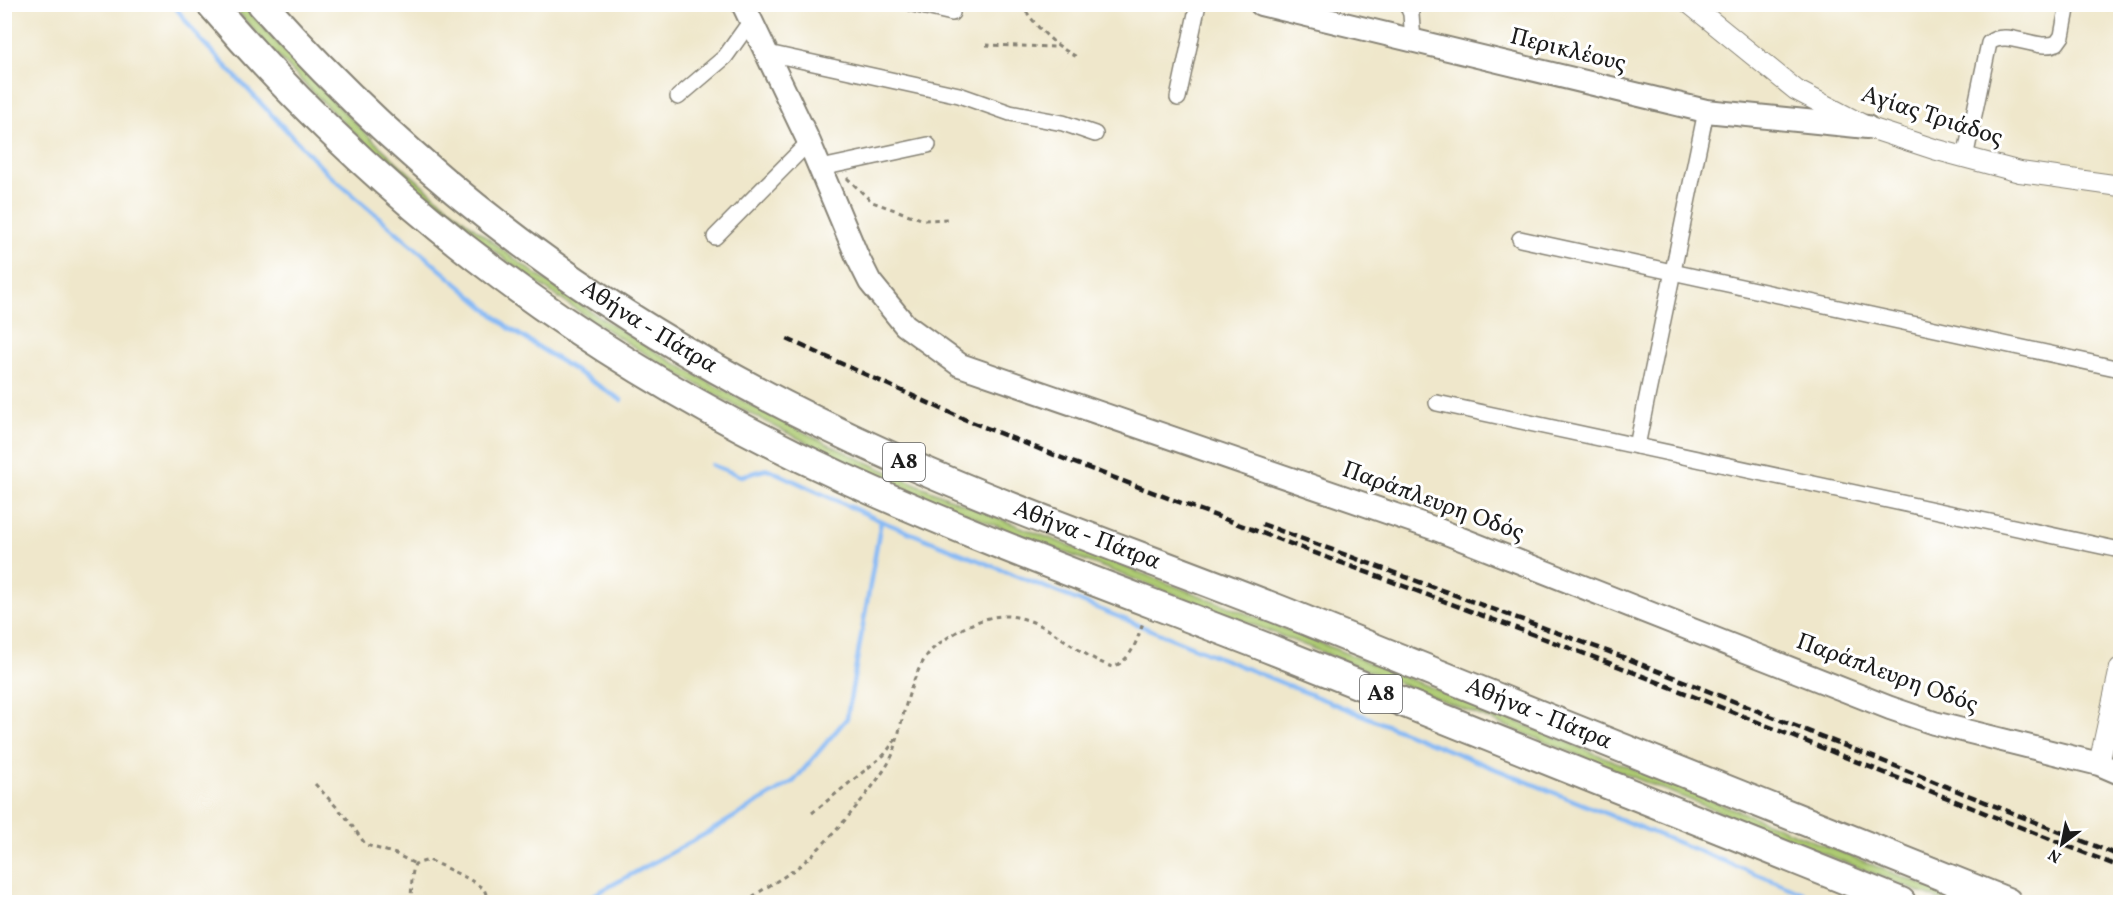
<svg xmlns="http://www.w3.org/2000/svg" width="2125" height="907" viewBox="0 0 2125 907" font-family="Vollkorn,serif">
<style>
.green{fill:#adcb72;stroke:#647447;stroke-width:1.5}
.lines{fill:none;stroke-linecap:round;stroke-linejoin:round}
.stream{stroke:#87baf5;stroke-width:4.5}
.minor-casing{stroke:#868274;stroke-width:18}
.tertiary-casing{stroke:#868274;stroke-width:22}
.secondary-casing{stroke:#868274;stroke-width:26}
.motorway-casing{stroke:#868274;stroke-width:32}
.path{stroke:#868274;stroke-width:3;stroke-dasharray:4.5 4.5;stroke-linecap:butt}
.minor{stroke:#fff;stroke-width:15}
.tertiary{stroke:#fff;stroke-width:20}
.secondary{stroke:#fff;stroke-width:22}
.motorway{stroke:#fff;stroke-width:28}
.rail{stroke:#1c1c1c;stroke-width:4.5;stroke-dasharray:9 4.5;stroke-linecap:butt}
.labels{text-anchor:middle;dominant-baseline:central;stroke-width:6;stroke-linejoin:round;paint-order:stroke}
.shield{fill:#fff;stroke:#606060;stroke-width:1.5}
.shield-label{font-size:22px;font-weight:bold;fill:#1c1c1c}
.street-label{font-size:24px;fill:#1c1c1c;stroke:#fff}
</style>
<rect width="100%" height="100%" fill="#fff"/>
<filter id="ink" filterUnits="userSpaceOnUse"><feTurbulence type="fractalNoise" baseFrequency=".0167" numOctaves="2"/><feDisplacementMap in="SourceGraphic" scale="12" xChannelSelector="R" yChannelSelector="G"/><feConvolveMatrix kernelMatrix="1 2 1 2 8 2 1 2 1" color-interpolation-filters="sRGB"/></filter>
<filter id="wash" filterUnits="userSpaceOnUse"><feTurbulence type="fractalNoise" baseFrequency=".008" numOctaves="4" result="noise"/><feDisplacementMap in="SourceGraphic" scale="24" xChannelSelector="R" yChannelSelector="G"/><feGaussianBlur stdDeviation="1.35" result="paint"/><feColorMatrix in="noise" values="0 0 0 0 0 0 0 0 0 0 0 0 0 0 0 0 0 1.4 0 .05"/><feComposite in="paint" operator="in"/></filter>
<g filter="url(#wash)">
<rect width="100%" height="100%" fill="#efe7cb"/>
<path class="green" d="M232,5H243C306,76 373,144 446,205C577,314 729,400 884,470C1016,529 1154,576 1288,630C1514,720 1739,812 1965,902H1944C1722,814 1501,723 1279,635C1136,578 989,528 850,463C612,353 403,204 232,5Z"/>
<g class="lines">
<g class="stream">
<path d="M173,4L198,37L326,172L509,328L621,400"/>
<path d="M712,465L741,476L768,469L881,521L1803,893"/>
<path d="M581,902L709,832L794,781L847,718L881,521"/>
</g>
</g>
</g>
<g filter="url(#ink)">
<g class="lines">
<defs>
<g id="minor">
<path d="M913,4L952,13"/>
<path d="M1407,4L1411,14L1413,41"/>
<path d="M768,53L959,95L1010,113L1063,123L1095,134"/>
<path d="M678,97L725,57L750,22"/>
<path d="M1178,98L1198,4"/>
<path d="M1965,158L1989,43C2006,28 2037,52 2057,43L2062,36L2068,4"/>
<path d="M821,168L928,145"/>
<path d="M715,237L809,142"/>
<path d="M1520,239L2120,369"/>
<path d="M1437,403L2120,550"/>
<path d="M1637,446L1706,111"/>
</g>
<g id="tertiary">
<path d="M1690,4L1796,90L1867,127L1934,149L2020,172L2120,186"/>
<path d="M2099,764L2120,668"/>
</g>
<g id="secondary">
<path d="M743,4L809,142L857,256L870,282L905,325L960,365L1436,529L1890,708L1934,723L2099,764L2120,773"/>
<path d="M1261,4L1706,111L1867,127"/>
</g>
<g id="motorway">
<path d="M211,4C389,212 596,364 844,478C986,543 1133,595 1278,652C1486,734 1693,819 1901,902"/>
<path id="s1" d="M262,4C441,205 643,345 888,455C1021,515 1160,562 1295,616C1532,712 1770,808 2007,902"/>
</g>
</defs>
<use href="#minor" class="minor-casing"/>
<use href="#tertiary" class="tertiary-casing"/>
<use href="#secondary" class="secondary-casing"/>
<use href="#motorway" class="motorway-casing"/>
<g class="path">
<path d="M1021,4C1037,28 1053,45 1079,58"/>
<path d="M986,45L1056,47"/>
<path d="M847,178L872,202L924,220L949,219"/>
<path d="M315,784L345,816L366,845L396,854L415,864"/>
<path d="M812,813L884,755L896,739"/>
<path d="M410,902C413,889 410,877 415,864L429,860L469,879L484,889L489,902"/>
<path d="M745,902C761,890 778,881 794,870C820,851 852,813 872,787C880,776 891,762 895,748C903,718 909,680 928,654C936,644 949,637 960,630C974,622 992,615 1008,616C1049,619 1075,655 1113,667C1132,659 1136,642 1143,623"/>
</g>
<use href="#minor" class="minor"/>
<use href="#tertiary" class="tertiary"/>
<use href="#secondary" class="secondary"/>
<use href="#motorway" class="motorway"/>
<g class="rail">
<path d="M787,339L964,419L1072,462L1620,667L2120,867"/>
<path d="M1262,524L1623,657L2120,856"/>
</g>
</g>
</g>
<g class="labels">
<g class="shield">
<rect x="883" y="443" width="42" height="38" rx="4.5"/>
<rect x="1360" y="675" width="42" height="38" rx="4.5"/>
</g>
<g class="shield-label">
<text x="904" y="462">Α8</text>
<text x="1381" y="694">Α8</text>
</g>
<g class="street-label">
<text transform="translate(1568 51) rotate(14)">Περικλέους</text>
<text transform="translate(1932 117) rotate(18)">Αγίας Τριάδος</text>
<text stroke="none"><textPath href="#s1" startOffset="506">Αθήνα - Πάτρα</textPath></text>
<text transform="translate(1433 502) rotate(20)">Παράπλευρη Οδός</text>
<text stroke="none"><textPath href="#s1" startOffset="992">Αθήνα - Πάτρα</textPath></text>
<text transform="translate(1887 674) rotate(20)">Παράπλευρη Οδός</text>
<text stroke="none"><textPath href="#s1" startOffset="1478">Αθήνα - Πάτρα</textPath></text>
</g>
</g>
<rect width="2125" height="907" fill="none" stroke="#fff" stroke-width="24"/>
<g transform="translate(2062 844) rotate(212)" stroke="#ffffff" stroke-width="4.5" paint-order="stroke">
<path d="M0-4.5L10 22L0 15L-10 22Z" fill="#1c1c1c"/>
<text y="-9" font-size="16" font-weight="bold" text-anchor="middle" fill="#1c1c1c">N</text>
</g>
</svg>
